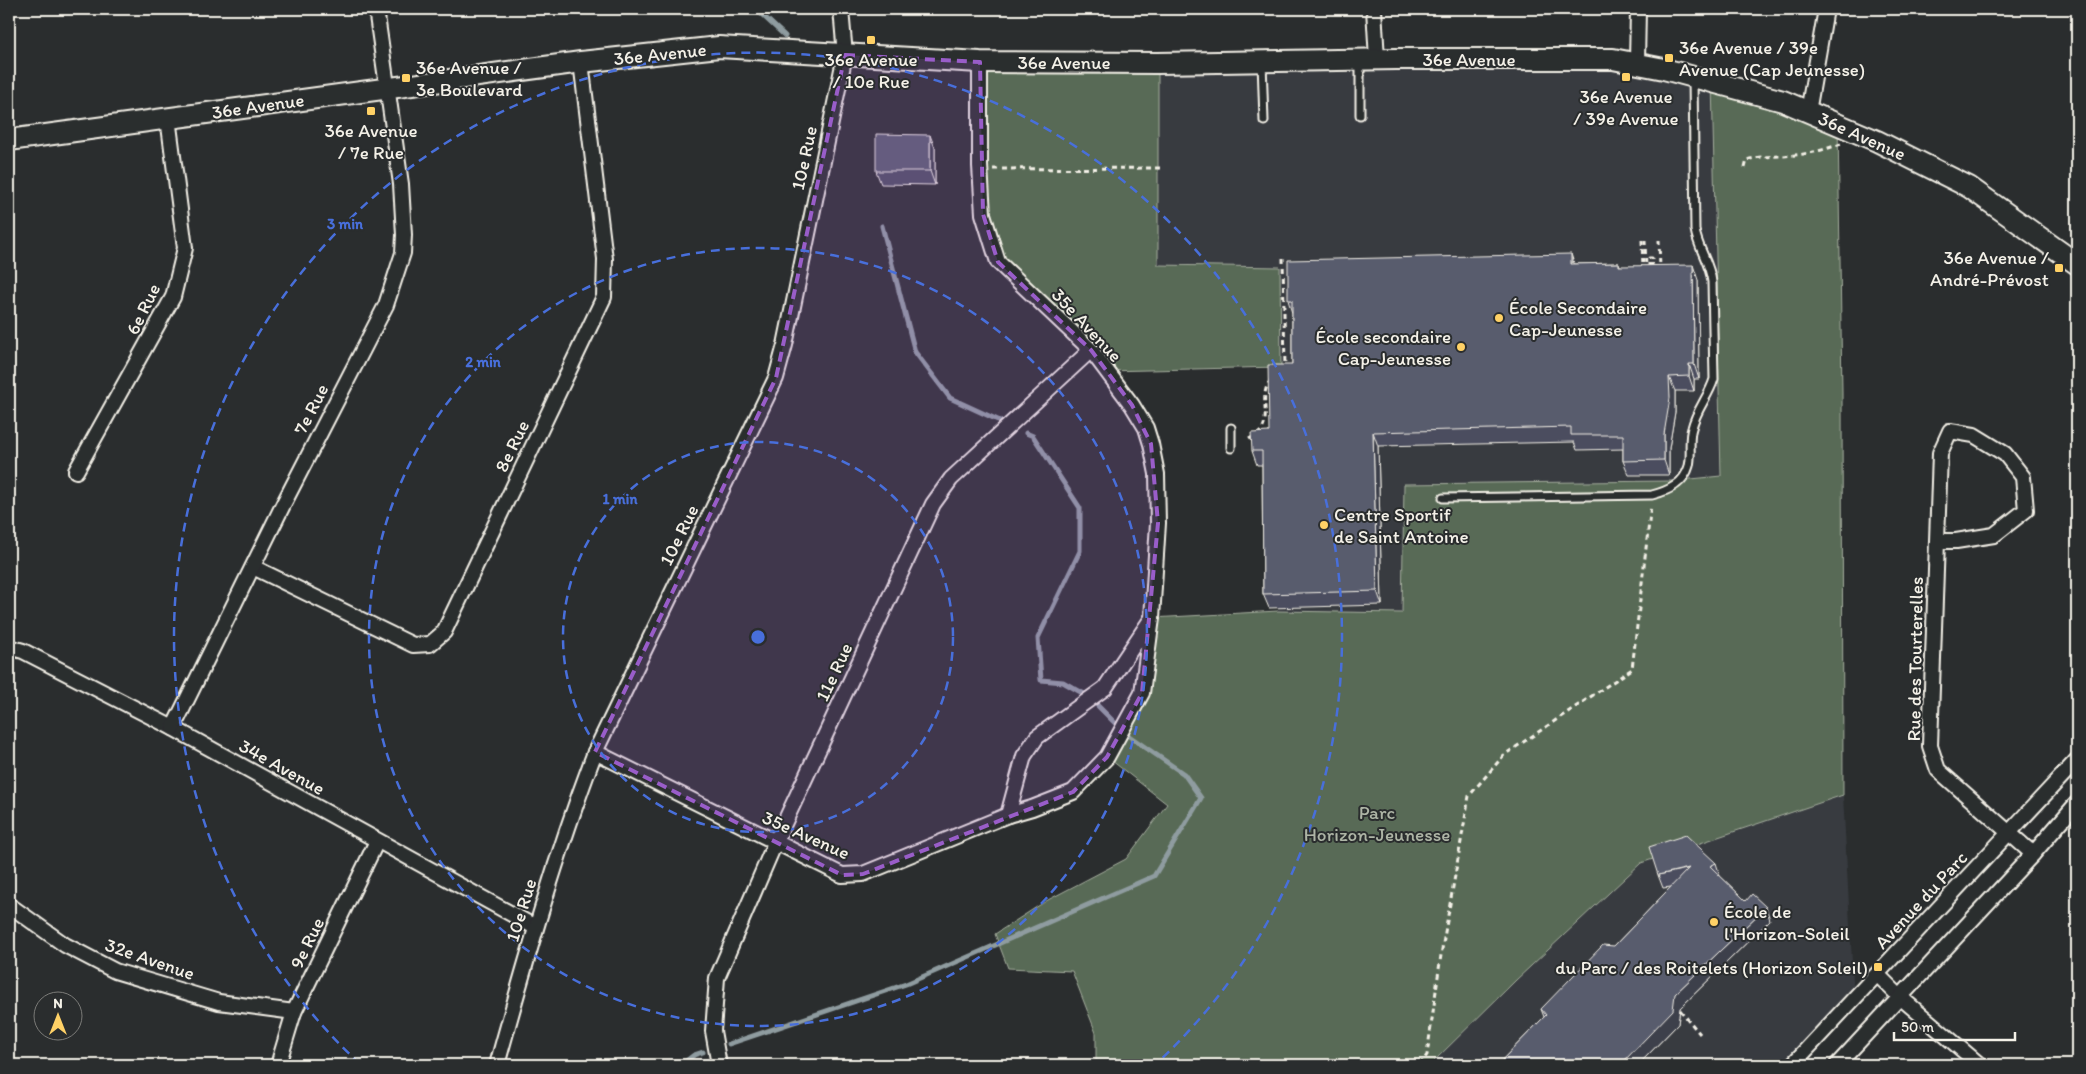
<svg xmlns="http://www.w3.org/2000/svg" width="2086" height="1074" viewBox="0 0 2086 1074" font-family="Itim,sans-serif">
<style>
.built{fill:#383b41}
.green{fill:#586b56;stroke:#a6ae9f}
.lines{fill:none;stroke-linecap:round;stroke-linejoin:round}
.stream{stroke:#8f9ca0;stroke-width:5}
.lane-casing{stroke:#f4f1e8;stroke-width:11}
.street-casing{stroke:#f4f1e8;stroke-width:18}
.secondary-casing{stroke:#f4f1e8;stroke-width:24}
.path{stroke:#f4f1e8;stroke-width:3;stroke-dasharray:5 4;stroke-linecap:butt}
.lane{stroke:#2a2d2e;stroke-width:7}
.street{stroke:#2a2d2e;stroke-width:14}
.secondary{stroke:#2a2d2e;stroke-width:20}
.wall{fill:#4c4e5e;stroke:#f4f1e8}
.shaded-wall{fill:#3e404c;stroke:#f4f1e8}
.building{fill:#585b6d;stroke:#f4f1e8}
.marked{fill:#995dc9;fill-opacity:0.2;stroke:#995dc9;stroke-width:4;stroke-dasharray:10 6;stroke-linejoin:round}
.ring{fill:none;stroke:#486fdb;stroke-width:2.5;stroke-dasharray:9 6}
.poi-dot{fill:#ffd166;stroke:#2a2d2e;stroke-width:2}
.labels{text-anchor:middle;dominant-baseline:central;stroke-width:4;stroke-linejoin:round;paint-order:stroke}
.poi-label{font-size:19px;fill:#f4f1e8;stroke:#2a2d2e;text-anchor:start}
.street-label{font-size:19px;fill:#f4f1e8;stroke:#2a2d2e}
.park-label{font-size:19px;fill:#aeb5a6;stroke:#2a2d2e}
.centre{fill:#486fdb;stroke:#2a2d2e;stroke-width:2.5}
.ring-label{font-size:15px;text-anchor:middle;font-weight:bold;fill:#486fdb;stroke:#2a2d2e;stroke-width:4;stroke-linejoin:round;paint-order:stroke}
</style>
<rect width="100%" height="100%" fill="#2a2d2e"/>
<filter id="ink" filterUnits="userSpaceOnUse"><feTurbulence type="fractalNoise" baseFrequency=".02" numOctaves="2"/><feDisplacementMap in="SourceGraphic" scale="10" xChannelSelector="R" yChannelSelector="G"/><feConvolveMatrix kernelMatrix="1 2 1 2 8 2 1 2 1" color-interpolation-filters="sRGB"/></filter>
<g filter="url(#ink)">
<g class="built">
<path d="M1544,58L1712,81L1721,476L1671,481L1404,484L1402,614L1278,611L1274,380L1279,267L1158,266V63Z"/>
<path d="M1843,795L1854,1000L1791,1065H1430L1516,980L1641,863Z"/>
</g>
<g class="green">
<path d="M980,62L1158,63V265L1280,267L1281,367L1105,371L998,262L983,214Z"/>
<path d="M1712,81L1838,125L1842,392L1843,795L1641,863L1516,980L1430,1065H1096V1033L1072,971L1008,968L995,934L1046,901L1126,859L1167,804L1107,757L1142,693L1152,618L1278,611L1402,613L1404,484L1671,481L1721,476Z"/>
</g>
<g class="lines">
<g class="stream">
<path d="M756,9L785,36"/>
<path d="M882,226L915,352L950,398L1000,421"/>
<path d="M1026,433L1033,436L1080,508V551L1038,638L1041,680L1063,682L1086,695"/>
<path d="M1097,705L1115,723"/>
<path d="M729,1044L906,984L1154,876L1201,798L1184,774L1129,736"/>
<path d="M681,1065L694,1055L703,1052"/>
</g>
<defs>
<g id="lane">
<path d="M1360,61V115"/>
<path d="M1262,62L1264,121"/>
<path d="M1231,428V448"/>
<path d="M1443,498L1652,495C1668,491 1684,484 1689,466C1692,454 1688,440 1692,428C1696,410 1709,396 1714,379L1712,282C1710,263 1698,249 1695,230L1693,79"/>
</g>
<g id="street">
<path d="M1374,9L1377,59"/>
<path d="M1637,63L1638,9"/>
<path d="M1808,112L1826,9"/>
<path d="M76,471L173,297L185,248L168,118"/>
<path d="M1937,541H1956L1994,535L2026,510L2023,477L2005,454L1974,435L1950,431L1940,453L1930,746L1938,770L2033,854"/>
<path d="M253,567L413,645L430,644L444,632L604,297L605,259L581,62"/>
<path d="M9,647L23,651L173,728L535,927"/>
<path d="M173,728L284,503L386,305L403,253L404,235L401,184L376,9"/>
<path d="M595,752L842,875L863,874L1008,815L1032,808L1073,792L1107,757L1142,693L1152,618L1158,523L1157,474L1151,444L1146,428L1132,405L1091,350L998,262L983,214L980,166V62"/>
<path d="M1008,815L1024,756L1037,737L1105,688L1150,621"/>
<path d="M9,905L65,945L115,971L219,1002L294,1012"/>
<path d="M1878,975L1900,997L1980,1065"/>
<path d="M278,1065L294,1012L377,841"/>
<path d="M497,1065C526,960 556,855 595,752L776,378L785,345L845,55L841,9"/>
<path d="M719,1065L713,1031L717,978L775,843L933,504L951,479L1091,350"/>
<path d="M1792,1065L2077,760"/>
<path d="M1837,1065L2033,854L2077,803"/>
</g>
<path id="secondary" d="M9,140L581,62L719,47L980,62L1158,63L1396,59H1613L1664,69L1783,101L1877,141L1969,187L2077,264"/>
</defs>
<use href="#lane" class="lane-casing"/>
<use href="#street" class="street-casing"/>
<use href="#secondary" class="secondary-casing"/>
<g class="path">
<path d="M1745,168L1747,160C1763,155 1778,157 1795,155C1810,154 1826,149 1841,144"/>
<path d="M993,169L1160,168"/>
<path d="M1642,240L1643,269"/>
<path d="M1645,240L1646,269"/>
<path d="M1659,240L1660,269"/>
<path d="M1283,258L1285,368"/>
<path d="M1649,268V258H1652V270"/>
<path d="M1249,439C1252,437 1256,435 1259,433C1273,420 1257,394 1271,380"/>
<path d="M1680,1010L1700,1034"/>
<path d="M1420,1065L1427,1055L1441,955L1469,796L1504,755L1632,669L1651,505"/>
</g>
<use href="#lane" class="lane"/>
<use href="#street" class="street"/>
<use href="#secondary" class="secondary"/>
</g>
<g class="wall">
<path d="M935,148V185L881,184L876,171Z"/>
<path d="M1619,263L1620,266L1698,280L1699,379H1694V391H1675V412L1669,448V475H1629L1623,461V449L1577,450L1574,442L1378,446L1382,605L1269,608L1263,594L1262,465H1257L1252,451L1269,432L1292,365V313L1288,300L1574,264Z"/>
<path d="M1716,863L1720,876L1746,901L1770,920L1680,1008L1678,1024L1638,1065H1497L1544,1017L1541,1009L1614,946L1671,887L1663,888L1658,875Z"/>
</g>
<g class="shaded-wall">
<path d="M930,135L935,148V185L930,171Z"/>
<path d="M1571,254L1576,269L1571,264Z"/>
<path d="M1693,265L1698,280L1699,379L1694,364Z"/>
<path d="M1689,364L1694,379V391L1689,376Z"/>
<path d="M1669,377L1675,391V412L1669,448V475L1664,460V434Z"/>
<path d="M1373,432L1378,446L1382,605L1377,591Z"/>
<path d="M1766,907L1770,920L1680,1008L1678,1024L1638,1065H1626L1624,1061L1675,994Z"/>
</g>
<g class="building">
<path d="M876,134L930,135V171H876Z"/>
<path d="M1571,254V264L1619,263V266L1693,265L1694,364H1689V376L1669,377L1670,398L1664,434V460L1623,461V435H1571V427L1373,432L1377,591L1263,594L1262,451H1252L1251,433L1269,432L1268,365H1292V300H1288V260Z"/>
<path d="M1686,835L1716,863L1710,866L1746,901L1752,894L1766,907L1675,994L1673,1010L1624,1061L1628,1065H1497L1546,1015L1541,1009L1603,945L1614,946L1689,868L1658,875L1649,847Z"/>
</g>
</g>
<path class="marked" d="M845,55L980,62L983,214L998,262L1091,350L1132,405L1151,444L1158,523L1142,693L1107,757L1073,792L863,874L842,875L595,752L776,378Z"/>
<g class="ring">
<circle cx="758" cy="637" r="195"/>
<circle cx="758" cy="637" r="389"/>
<path d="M360 1064A584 584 0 1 1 1156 1064"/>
</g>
<g class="poi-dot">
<rect x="866" y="35" width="10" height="10" rx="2.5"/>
<rect x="1664" y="53" width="10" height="10" rx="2.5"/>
<rect x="1621" y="72" width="10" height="10" rx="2.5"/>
<rect x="401" y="73" width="10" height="10" rx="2.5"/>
<rect x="366" y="106" width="10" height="10" rx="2.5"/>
<rect x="2054" y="263" width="10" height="10" rx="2.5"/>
<circle cx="1499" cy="318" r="5"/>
<circle cx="1461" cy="347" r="5"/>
<circle cx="1324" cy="525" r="5"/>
<circle cx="1714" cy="922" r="5"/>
<rect x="1873" y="962" width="10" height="10" rx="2.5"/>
</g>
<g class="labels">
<g class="poi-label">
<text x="1679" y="47">36e Avenue / 39e<tspan x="1679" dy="22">Avenue (Cap Jeunesse)</tspan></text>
<text x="871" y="59" text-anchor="middle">36e Avenue<tspan x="871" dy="22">/ 10e Rue</tspan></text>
<text x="416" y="67">36e Avenue /<tspan x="416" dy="22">3e Boulevard</tspan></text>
<text x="1626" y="96" text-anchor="middle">36e Avenue<tspan x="1626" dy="22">/ 39e Avenue</tspan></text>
<text x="371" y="130" text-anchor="middle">36e Avenue<tspan x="371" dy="22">/ 7e Rue</tspan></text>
<text x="2049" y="257" text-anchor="end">36e Avenue /<tspan x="2049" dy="22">André-Prévost</tspan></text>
<text x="1509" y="307">École Secondaire<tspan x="1509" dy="22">Cap-Jeunesse</tspan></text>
<text x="1451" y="336" text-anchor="end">École secondaire<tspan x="1451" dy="22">Cap-Jeunesse</tspan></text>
<text x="1334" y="514">Centre Sportif<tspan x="1334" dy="22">de Saint Antoine</tspan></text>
<text x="1724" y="911">École de<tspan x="1724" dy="22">l'Horizon-Soleil</tspan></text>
<text x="1868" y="967" text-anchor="end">du Parc / des Roitelets (Horizon Soleil)</text>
</g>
<g class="street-label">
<text transform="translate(660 54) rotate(-6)">36e Avenue</text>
<text x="1469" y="59">36e Avenue</text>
<text x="1064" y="62">36e Avenue</text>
<text transform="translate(258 106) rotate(-8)">36e Avenue</text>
<text transform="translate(1862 136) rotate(24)">36e Avenue</text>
<text transform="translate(804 158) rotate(-78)">10e Rue</text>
<text transform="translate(143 309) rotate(-64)">6e Rue</text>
<text transform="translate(1087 325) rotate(47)">35e Avenue</text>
<text transform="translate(311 409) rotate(-63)">7e Rue</text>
<text transform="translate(512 446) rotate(-64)">8e Rue</text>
<text transform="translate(679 535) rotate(-64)">10e Rue</text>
<text transform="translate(1915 659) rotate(-89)">Rue des Tourterelles</text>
<text transform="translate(834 672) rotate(-65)">11e Rue</text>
<text transform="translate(282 767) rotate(29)">34e Avenue</text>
<text transform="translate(806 835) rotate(24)">35e Avenue</text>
<text transform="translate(1921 900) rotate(-47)">Avenue du Parc</text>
<text transform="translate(521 910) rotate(-73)">10e Rue</text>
<text transform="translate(307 943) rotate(-64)">9e Rue</text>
<text transform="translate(150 959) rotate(19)">32e Avenue</text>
</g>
<g class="park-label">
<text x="1377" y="812">Parc<tspan x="1377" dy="22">Horizon-Jeunesse</tspan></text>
</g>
</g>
<circle cx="758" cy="637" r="8" class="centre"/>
<g class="ring-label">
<text x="345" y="229">3 min</text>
<text x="483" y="367">2 min</text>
<text x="620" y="504">1 min</text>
</g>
<rect width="2086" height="1074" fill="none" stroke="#2a2d2e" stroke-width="30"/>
<rect x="15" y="15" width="2056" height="1044" fill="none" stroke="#f4f1e8" stroke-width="2" filter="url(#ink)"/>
<g transform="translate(58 1016)"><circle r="24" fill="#2a2d2e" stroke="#7b7b78"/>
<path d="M0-4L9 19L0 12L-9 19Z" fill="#ffd166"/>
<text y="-8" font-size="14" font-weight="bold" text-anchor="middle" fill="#f4f1e8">N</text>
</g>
<path d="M1894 1032v8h121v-8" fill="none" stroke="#f4f1e8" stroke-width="2.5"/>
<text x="1901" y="1032" font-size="15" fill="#f4f1e8" stroke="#2a2d2e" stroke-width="4" paint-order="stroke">50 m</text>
</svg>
